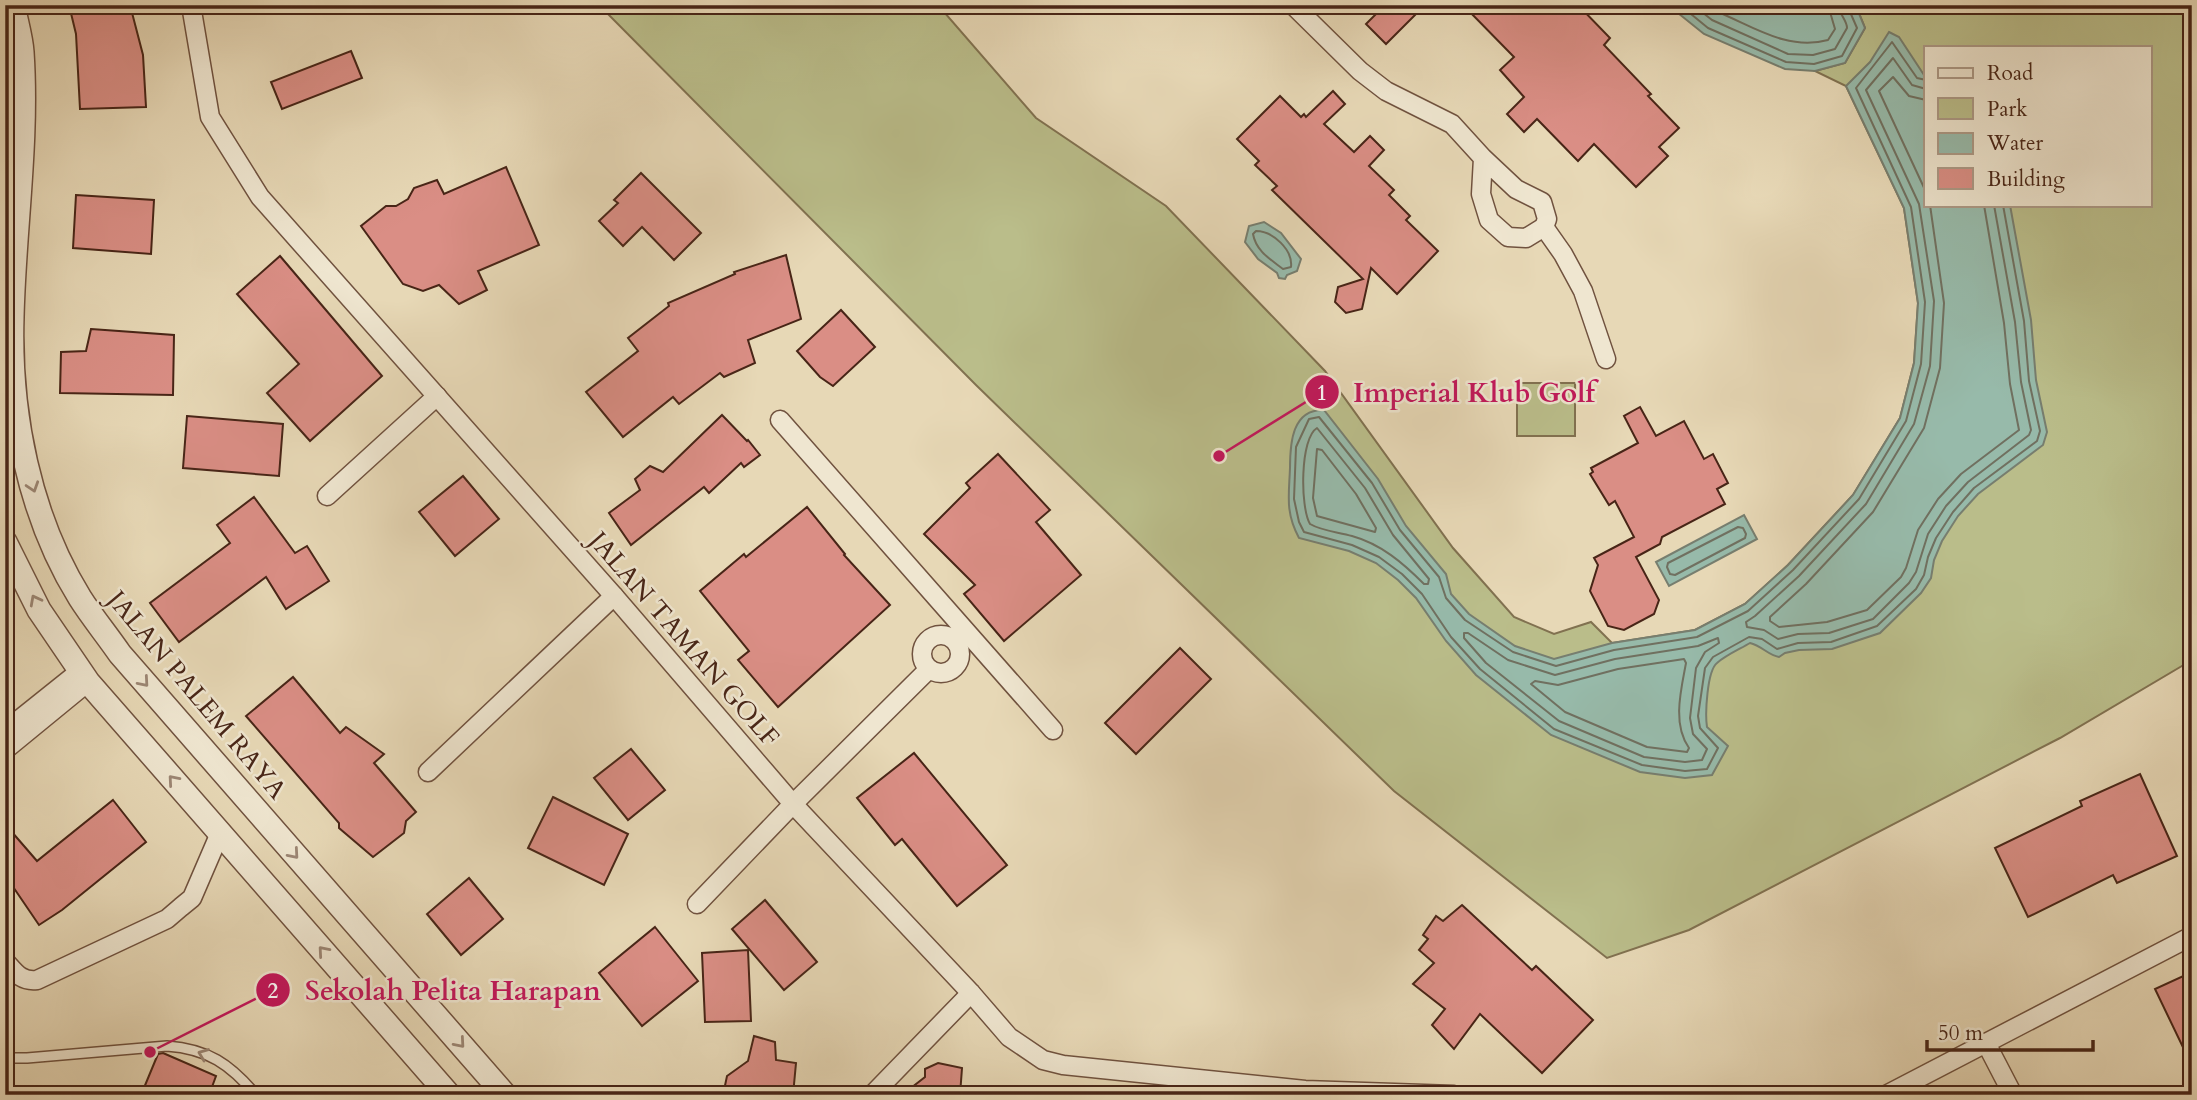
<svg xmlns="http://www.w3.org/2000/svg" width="2197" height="1100" viewBox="0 0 2197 1100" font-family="Cardo,serif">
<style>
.green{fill:#babd8a;stroke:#817150;stroke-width:2;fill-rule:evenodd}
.water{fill:#97baaa;stroke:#777e6f;stroke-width:2}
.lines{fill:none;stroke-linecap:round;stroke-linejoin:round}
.shore{stroke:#707060;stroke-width:2}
.building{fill:#da8e85;stroke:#482517;stroke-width:2}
.service-casing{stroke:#70523f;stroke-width:12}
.minor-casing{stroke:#70523f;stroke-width:21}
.tertiary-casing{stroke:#70523f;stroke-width:26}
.service{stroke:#efe6d0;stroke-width:9}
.minor{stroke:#efe6d0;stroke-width:18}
.tertiary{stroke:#efe6d0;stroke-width:23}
.oneway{stroke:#9c8674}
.labels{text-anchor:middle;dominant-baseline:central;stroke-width:5;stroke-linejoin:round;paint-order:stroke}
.street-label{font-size:26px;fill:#482517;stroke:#efe6d0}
.leader{fill:none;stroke:#c2185b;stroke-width:2.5}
.callout-dot{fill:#c2185b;stroke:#efe6d0;stroke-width:2.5}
.mark-label{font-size:21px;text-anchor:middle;font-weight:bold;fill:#fff}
.callout-label{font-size:28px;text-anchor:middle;font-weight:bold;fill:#c2185b;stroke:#efe6d0;stroke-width:5;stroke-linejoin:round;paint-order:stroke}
</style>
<rect width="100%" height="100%" fill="#e7d8b6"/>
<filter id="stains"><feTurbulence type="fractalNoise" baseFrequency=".00286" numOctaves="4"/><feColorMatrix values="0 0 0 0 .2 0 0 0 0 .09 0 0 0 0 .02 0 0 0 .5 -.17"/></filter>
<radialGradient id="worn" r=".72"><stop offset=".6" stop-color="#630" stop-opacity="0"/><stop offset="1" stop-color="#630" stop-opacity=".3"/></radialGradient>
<g class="green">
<path d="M599,5H938L1036,118L1166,206L1325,371L1453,548L1514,617L1554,634L1591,622L1612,643L1695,630L1745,604L1788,565L1853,495L1900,418L1914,363L1918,303L1904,208L1846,86L1815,71L1845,63L1865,28L1858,11L1850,5H2192V660L2060,738L1689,930L1607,958L1394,791L976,385ZM1926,47H2150V205H1926Z"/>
<rect x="1517" y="383" width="58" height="53"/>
</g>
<g class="water">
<path d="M1668,5H1850L1858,11L1865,28L1845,63L1815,71L1785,69L1704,34Z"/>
<path d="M1889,32L1899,37L1926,78V205H2010L2031,320L2036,380L2047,432L2043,445L1978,494L1958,516L1942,541L1934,560L1931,578L1921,593L1880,633L1832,649L1799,650L1785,653L1779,657C1768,655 1762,646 1750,643C1740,649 1726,655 1717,663C1707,671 1705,714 1707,727L1728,746L1712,775L1685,778L1640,772L1551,735L1476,675L1446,641L1416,598L1398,580L1376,563L1349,551L1299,538C1285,512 1289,495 1290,468C1290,443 1292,409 1324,410L1378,479L1406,526L1446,574L1451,594L1469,614L1515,646L1554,659L1612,643L1695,630L1745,604L1788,565L1853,495L1900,418L1914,363L1918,303L1904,208L1846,86L1870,62Z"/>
<path d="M1264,222L1281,233L1301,259L1297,271L1287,275L1285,279L1279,278L1277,273L1258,259L1245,242L1249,226Z"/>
<path d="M1744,515L1757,539L1669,586L1656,562Z"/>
</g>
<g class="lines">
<g class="shore">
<path d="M1680,5L1708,28L1786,62L1814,64L1842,56L1857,28L1847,5"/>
<path d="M1693,5L1712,20L1788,54L1813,55L1835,49L1847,28C1847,20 1839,15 1839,5"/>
<path d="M1710,5L1718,12C1754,27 1788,51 1828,40L1835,29L1828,5"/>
<path d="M1926,80L1917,78L1892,42L1856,88L1911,207L1925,302L1921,364L1906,421L1859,499L1793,570L1748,611L1697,637L1614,650L1556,666L1513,652L1465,620L1446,598L1439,577L1400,530L1372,483L1319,417L1309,419L1296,447L1294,499L1299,522L1304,532L1352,545L1379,557L1402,574L1422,594L1451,637L1480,669L1554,729L1642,765L1685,771L1707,769L1718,748L1700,728L1698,716L1705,668L1713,657L1749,637L1762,639L1777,649L1798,643L1831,642L1877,626L1916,589L1924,575L1928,557L1936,538L1953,512L1974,488L2037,441L2040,431L2029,381L2024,321L2003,205"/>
<path d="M1926,89L1912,85L1893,58L1866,90L1919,204L1934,301L1930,366L1914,424L1866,504L1799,576L1755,616L1746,622L1747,627L1764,630L1778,639L1798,634L1829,633L1873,619L1909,583L1916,572L1928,534L1946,506L1968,482L2029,435L2031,430L2021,382L2015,322L1994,205"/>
<path d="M1926,100L1909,96L1893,77L1879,91L1926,192"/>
<path d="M1930,205L1944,303L1940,368L1924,428L1873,512L1806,584L1770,617V621L1779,627L1827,622L1867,610L1901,577L1906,568L1918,530L1938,499L1961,474L2019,430L2010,384L2004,323L1984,205"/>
<path d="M1256,231C1273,231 1293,250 1291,267L1283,269C1270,259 1256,251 1253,234Z"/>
<path d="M1317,428L1365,488L1393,535L1429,579L1428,584H1424C1403,563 1381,544 1352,536C1338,532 1322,531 1310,524C1300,507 1300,438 1317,428Z"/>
<path d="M1317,449L1322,450L1356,494L1376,528L1375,532L1317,516L1313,498Z"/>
<path d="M1738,527L1743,528L1746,534L1745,538L1675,575L1670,574L1667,567L1668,563Z"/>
<path d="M1464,633H1468L1508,660L1555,675L1615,659L1698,646L1718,638L1719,643L1705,652L1696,668L1690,718L1693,734L1707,749L1702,760L1685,762L1644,757L1559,721L1486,663L1464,638Z"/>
<path d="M1684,659L1686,663C1681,690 1672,724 1689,748L1687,752L1647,747L1565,712L1531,684L1535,681L1558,685L1618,669Z"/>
</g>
</g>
<g class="building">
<path d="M69,5H130L143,55L146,107L80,109L76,34Z"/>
<path d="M1385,5H1425L1386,44L1366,24Z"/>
<path d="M1463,5H1578L1610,38L1604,45L1651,94L1648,96L1679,128L1659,147L1668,156L1636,187L1594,144L1578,161L1537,119L1524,132L1507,114L1524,97L1500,70L1514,57Z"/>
<path d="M351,51L362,78L282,109L271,82Z"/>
<path d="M1333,91L1345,104L1324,124L1354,152L1370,136L1384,150L1369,166L1394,190L1389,195L1410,216L1406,220L1438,251L1397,294L1371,268L1362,309L1346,313L1335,302L1338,287L1363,279L1272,190L1277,186L1255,165L1259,161L1237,139L1280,96L1301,117L1304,114L1306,117Z"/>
<path d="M506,167L539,245L478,271L487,290L459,304L439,285L423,291L403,284L361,226L386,206H396L408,199L414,188L437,180L444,194Z"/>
<path d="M641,173L701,233L674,260L642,227L623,246L599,221L618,203L614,200Z"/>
<path d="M76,195L154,200L151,254L73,248Z"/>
<path d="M786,255L801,319L748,340L755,363L724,377L720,373L679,404L673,397L623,437L586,392L638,351L628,338L669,306L668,303L735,274L734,272Z"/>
<path d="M280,256L382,376L310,441L267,393L299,364L237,294Z"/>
<path d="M841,310L875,347L833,386L820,377L797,351Z"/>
<path d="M91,329L174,335L173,395L60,393L61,352L86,351Z"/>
<path d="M1640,407L1656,436L1684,421L1704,459L1713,454L1728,483L1717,489L1725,504L1662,537L1660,544L1636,557L1659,600L1654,614L1624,630L1608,626L1590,591L1598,565L1594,558L1634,537L1615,501L1609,505L1590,474L1593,472L1591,468L1638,443L1624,416Z"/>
<path d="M722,415L747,441L748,440L760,455L744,467L741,463L709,493L704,487L631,545L609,513L640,490L635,479L650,466L663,472Z"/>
<path d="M187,416L283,424L279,476L183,468Z"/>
<path d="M998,454L1050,510L1036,522L1081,575L1004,641L964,594L975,585L924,534L970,488L966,483Z"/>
<path d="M463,476L499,519L455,556L419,512Z"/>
<path d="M254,497L295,553L307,546L329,581L286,609L266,577L179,642L150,603L230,543L217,525Z"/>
<path d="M807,507L845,554L844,555L890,605L778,707L738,660L749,651L700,591L744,554L746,557Z"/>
<path d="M1180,648L1211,679L1136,754L1105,723Z"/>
<path d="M293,677L340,733L346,727L384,754L374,763L416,812L406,821L404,833L373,857L339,828V823L246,716Z"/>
<path d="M631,749L665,790L628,820L594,778Z"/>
<path d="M914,753L1007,865L957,906L902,839L895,845L857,798Z"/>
<path d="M2140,774L2177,856L2117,883L2113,875L2028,917L1995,848L2082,806L2080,801Z"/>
<path d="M553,797L628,834L604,885L528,848Z"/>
<path d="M113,800L146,842L62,910L39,925L5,875V824L37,861Z"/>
<path d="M469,878L503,919L461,955L427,914Z"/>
<path d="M765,900L817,962L784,990L732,929Z"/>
<path d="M1462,905L1532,970L1536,966L1593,1020L1542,1073L1480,1014L1454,1049L1432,1025L1445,1009L1413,984L1434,963L1419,950L1428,939L1423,935L1436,916L1443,921Z"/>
<path d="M655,927L698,981L642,1026L599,973Z"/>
<path d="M748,950L751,1021L705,1022L702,953Z"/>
<path d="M2192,972V1066L2155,989Z"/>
<path d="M754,1036L775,1042L776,1060L796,1063L793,1095H723L727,1076L748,1061Z"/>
<path d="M163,1053L216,1076L209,1095H141L158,1054Z"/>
<path d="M938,1063L962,1068L960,1095H902L925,1077V1069Z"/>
</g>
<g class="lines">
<defs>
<path id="service" d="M5,1058H27L167,1046C208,1049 230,1064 256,1095"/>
<g id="minor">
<path d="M191,5L210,117L260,197L614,596L793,804L971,993L1009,1037L1043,1060L1063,1065L1305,1090L1454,1095"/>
<path d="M1293,5L1360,71L1386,91L1452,124L1483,158L1516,189L1542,202L1547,219L1544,227L1526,238L1508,237L1489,220L1481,194L1483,158"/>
<path d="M1544,227L1563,254L1583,291L1606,359"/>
<path d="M780,420L1053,730"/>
<path d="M327,496L437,396"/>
<circle cx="941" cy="654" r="19"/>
<path d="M5,731L80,671"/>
<path d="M5,750L88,682"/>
<path d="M428,772L614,596"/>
<path d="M697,904L793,804L929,669"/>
<path d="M5,961C15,972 21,982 37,980L167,919L181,907L192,898L220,833"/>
<path d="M1986,1043L2013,1095"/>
<path d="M872,1095L971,993"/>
<path d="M1886,1095L2186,939"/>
</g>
<g id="tertiary">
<path d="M13,5C16,21 21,37 22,52C28,141 14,229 12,317C9,413 29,516 80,598C92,617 107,635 120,654L505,1095"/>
<path d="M5,542L39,610L88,682L449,1095"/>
</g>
</defs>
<use href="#service" class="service-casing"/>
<use href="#minor" class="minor-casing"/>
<use href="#tertiary" class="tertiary-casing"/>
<use href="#service" class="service"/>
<use href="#minor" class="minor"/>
<use href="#tertiary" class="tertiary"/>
</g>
<defs><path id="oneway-chevron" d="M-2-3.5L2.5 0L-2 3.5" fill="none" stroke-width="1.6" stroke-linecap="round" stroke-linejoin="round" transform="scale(1.75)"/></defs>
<g class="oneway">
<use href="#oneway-chevron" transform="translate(33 487) rotate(72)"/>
<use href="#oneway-chevron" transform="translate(35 600) rotate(-118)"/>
<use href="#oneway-chevron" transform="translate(144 682) rotate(49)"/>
<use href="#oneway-chevron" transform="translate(173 780) rotate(-131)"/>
<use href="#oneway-chevron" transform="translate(294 854) rotate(49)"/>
<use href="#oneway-chevron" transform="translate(323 951) rotate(-131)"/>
<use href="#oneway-chevron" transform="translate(460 1043) rotate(49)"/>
<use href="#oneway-chevron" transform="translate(203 1054) rotate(-159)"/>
</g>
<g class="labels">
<g class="street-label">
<text transform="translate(684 639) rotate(49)">JALAN TAMAN GOLF</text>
<text transform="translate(197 695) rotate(50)">JALAN PALEM RAYA</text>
</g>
</g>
<path class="leader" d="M1219 456L1322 392M150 1052L273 990"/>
<g class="callout-dot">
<circle cx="1219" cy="456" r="7"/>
<circle cx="150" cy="1052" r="7"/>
<circle cx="1322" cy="392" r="18"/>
<circle cx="273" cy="990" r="18"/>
</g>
<g class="mark-label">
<text x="1322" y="400">1</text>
<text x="273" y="998">2</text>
</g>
<g class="callout-label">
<text x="1474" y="402">Imperial Klub Golf</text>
<text x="453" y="1000">Sekolah Pelita Harapan</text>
</g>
<rect width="2197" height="1100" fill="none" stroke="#e7d8b6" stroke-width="28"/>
<rect x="7" y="7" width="2183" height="1086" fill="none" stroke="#482517" stroke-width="3.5"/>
<rect x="14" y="14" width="2169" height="1072" fill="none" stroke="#482517" stroke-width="2"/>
<rect x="1924" y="46" width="228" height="161" fill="#efe6d0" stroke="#ac9986" stroke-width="2"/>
<rect x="1938" y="68" width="35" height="10" fill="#efe6d0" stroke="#ac9986" stroke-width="2"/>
<text x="1987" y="80" font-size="21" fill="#482517">Road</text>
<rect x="1938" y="98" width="35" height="21" fill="#babd8a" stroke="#ac9986" stroke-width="2"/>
<text x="1987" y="116" font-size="21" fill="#482517">Park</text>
<rect x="1938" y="133" width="35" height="21" fill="#97baaa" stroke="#ac9986" stroke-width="2"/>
<text x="1987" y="150" font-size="21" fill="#482517">Water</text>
<rect x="1938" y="168" width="35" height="21" fill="#da8e85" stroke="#ac9986" stroke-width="2"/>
<text x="1987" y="186" font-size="21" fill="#482517">Building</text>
<path d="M1927 1040v10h166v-10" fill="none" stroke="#482517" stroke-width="3.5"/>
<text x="1938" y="1040" font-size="21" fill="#482517" stroke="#efe6d0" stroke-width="5" paint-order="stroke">50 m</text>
<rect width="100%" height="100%" filter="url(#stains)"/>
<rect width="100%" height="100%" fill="url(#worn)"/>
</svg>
